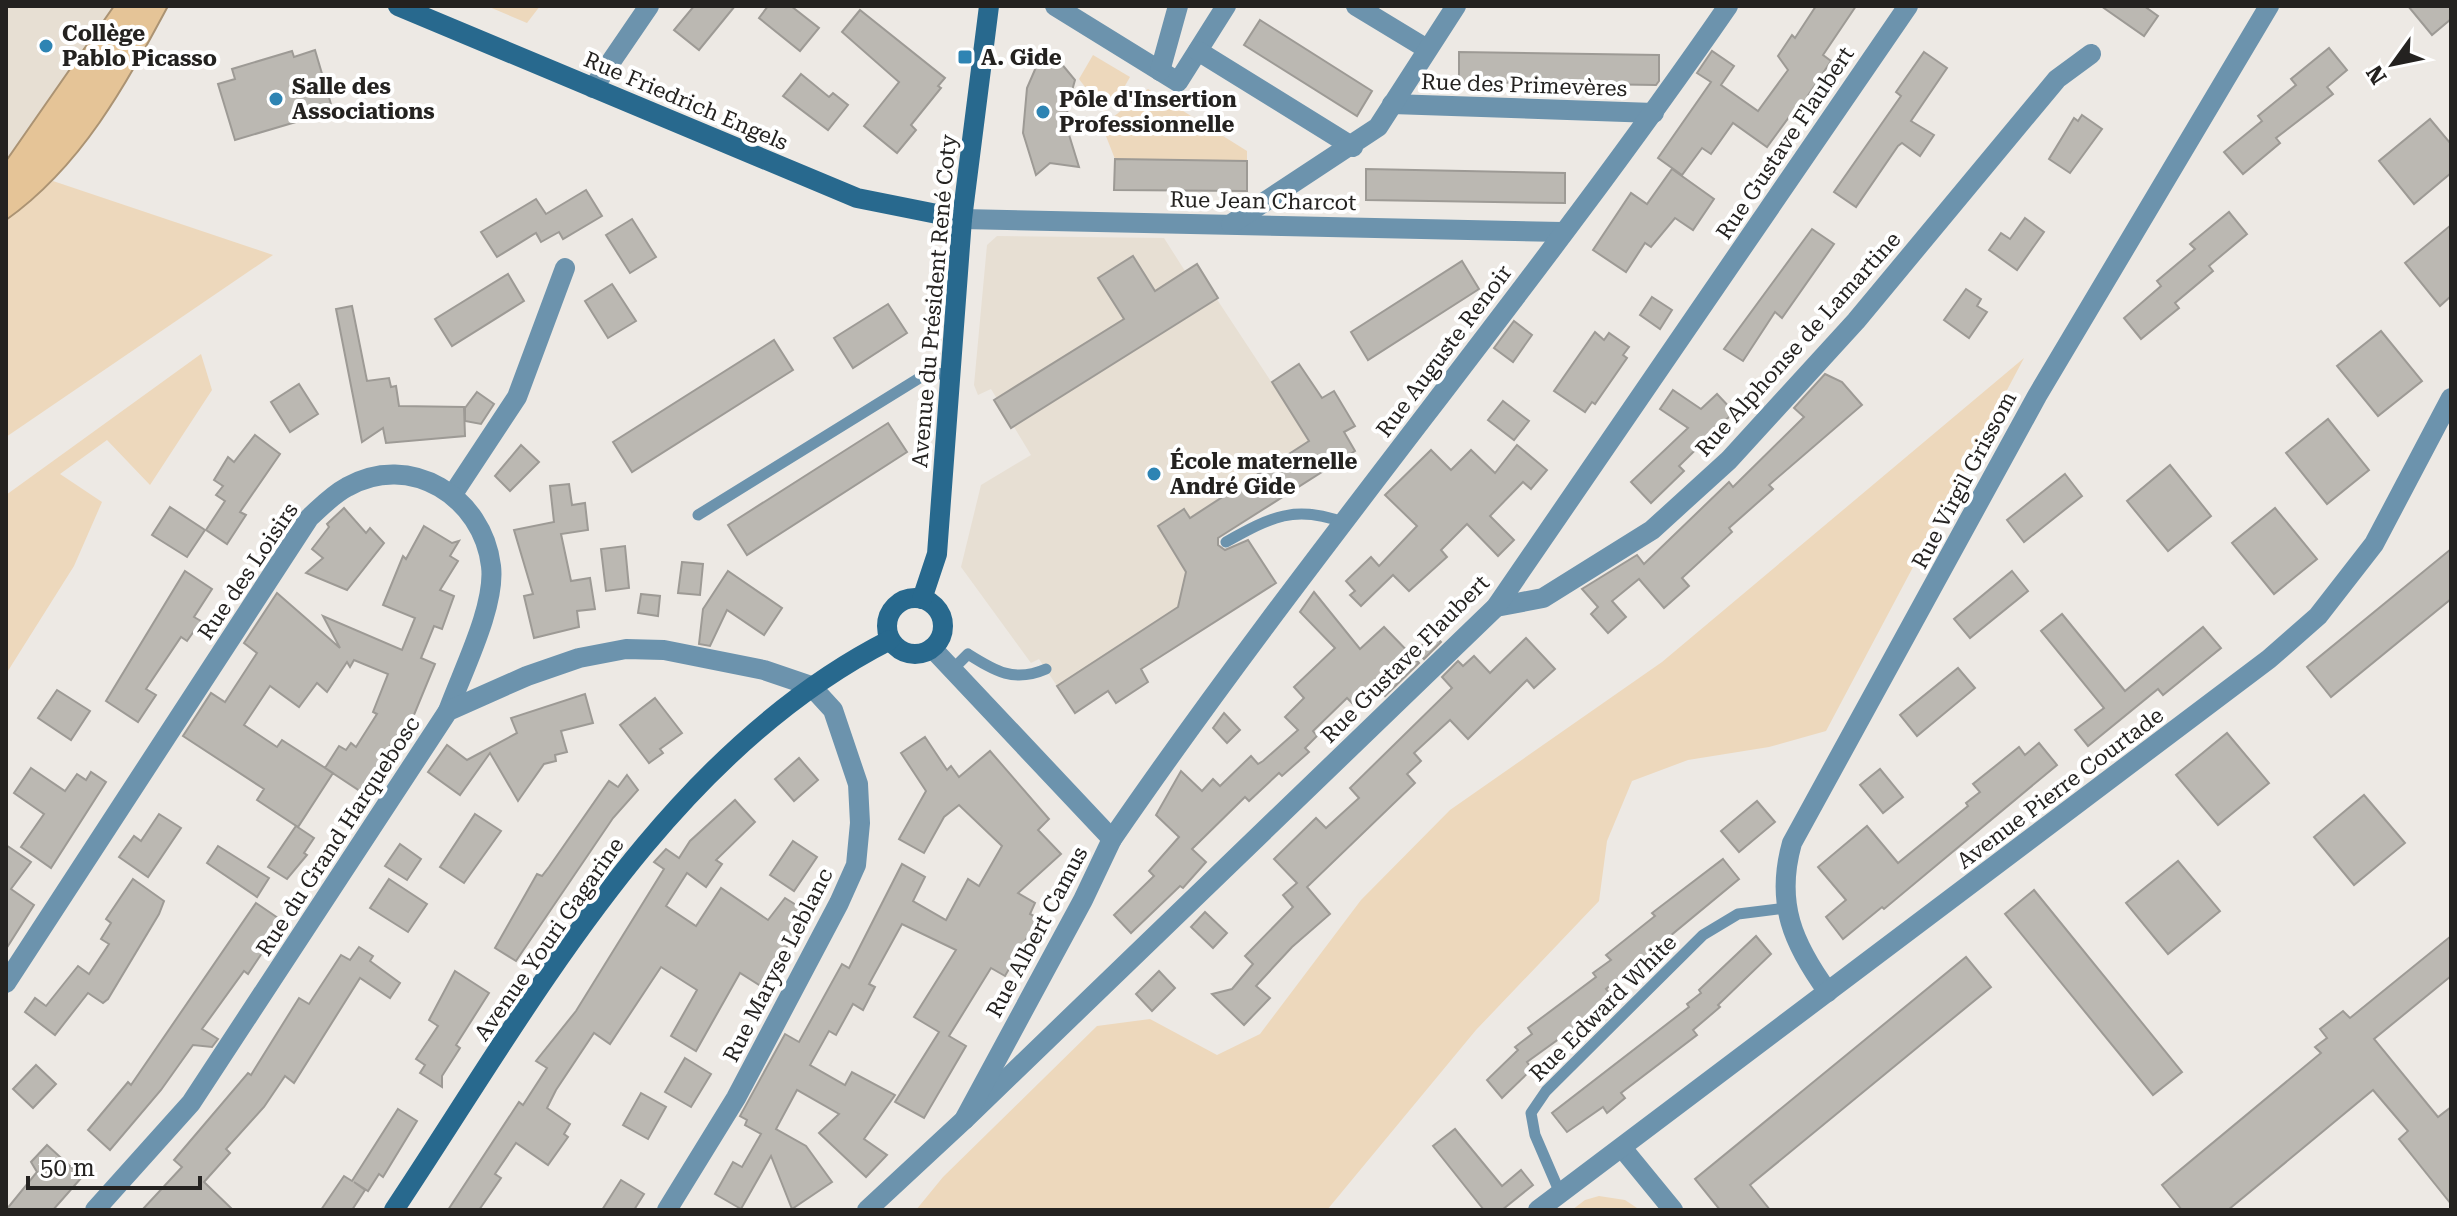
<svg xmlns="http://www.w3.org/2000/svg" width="2457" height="1216" viewBox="0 0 2457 1216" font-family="'Roboto Serif',serif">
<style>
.built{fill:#e7dfd3}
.green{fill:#edd8bc}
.water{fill:#e5c497;stroke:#ab9373;stroke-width:2}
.building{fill:#bbb8b2;stroke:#9d9a95;stroke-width:2}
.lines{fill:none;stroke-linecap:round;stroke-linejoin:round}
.lane{stroke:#6c93ad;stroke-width:11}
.street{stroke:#6c93ad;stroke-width:20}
.secondary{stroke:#28698e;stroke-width:20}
.poi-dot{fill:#2e84b3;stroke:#fff;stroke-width:3}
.labels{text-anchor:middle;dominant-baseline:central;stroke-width:8;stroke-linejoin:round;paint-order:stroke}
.poi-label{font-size:22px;font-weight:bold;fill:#242220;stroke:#fff;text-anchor:start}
.street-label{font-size:22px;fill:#242220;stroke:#fff}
</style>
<rect width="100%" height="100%" fill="#ede9e4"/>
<g class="built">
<path d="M6,6H114L6,161Z"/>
<path d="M997,236L1164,238L1185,271L1197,269L1324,462L1197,547L1227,600L1057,686L1039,659L1031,663L961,567L981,485L1031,455L991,389L978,395L974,385L987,245Z"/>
</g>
<g class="green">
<path d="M487,6H540L527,23Z"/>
<path d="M1093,55L1130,77L1118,98L1104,112L1079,79Z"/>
<path d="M1148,89L1247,151V161L1115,159L1102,126Z"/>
<path d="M53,181L273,255L6,437V220Z"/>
<path d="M201,354L212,390L150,485L107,440L60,474L102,502L74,566L6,674V495Z"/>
<path d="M2024,358L1826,731L1769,747L1688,760L1632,781L1607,841L1599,901L1476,1030L1327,1210H916L943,1177L1097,1026L1150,1019L1217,1055L1260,1034L1361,900L1450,810L1662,662Z"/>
<path d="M1599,1196L1625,1200L1640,1210H1572L1585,1200Z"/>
</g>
<path class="water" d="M114,6H168C125,86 82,166 6,220V161Z"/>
<g class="building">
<path d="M694,6H735L699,50L674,30Z"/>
<path d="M768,6H791L819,28L800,51L759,18Z"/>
<path d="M1816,6H1856L1823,55L1831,61L1807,97L1811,100L1798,117L1792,113L1767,147L1733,123L1711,154L1702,148L1682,175L1658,158L1711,82L1697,73L1712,51L1734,66L1721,85L1758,111L1788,70L1778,56L1792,35L1795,38Z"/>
<path d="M2101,6H2144L2158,16L2144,36Z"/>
<path d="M2408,6H2451V19L2432,35Z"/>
<path d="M860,10L945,78L938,86L941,88L911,125L916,130L897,153L864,126L899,82L842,32Z"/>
<path d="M1260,20L1372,91L1357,116L1244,45Z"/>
<path d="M2329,48L2347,70L2327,87L2333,94L2276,138L2280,143L2243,174L2224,152L2262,121L2258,116L2296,85L2291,79Z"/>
<path d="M315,50L333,111L235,140L218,84L235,79L232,69L292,51L294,57Z"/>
<path d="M1459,52L1659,55V81L1656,85L1459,82Z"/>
<path d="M1924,52L1947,68L1911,121L1934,135L1920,156L1902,143L1898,146L1856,207L1834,192L1901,96L1896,92Z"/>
<path d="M1055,56L1075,80L1068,105L1066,125L1079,167L1050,163L1036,175L1023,133L1027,88L1040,58Z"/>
<path d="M801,74L829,97L833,93L848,105L828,130L783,96Z"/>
<path d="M2082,115L2102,129L2070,173L2049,159L2074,118L2078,121Z"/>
<path d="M2430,119L2451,144V173L2414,204L2379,161Z"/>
<path d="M1115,159L1247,161V191L1114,190Z"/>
<path d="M1366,169L1565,173V203L1366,200Z"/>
<path d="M1672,169L1714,199L1693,230L1675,218L1651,247L1645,243L1626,272L1593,250L1631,193L1647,204Z"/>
<path d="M586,190L602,216L563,239L559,232L541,242L536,233L497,257L481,232L536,199L546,214Z"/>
<path d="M2229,212L2247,234L2209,266L2213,271L2175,303L2179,308L2141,339L2124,318L2161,286L2157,281L2195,249L2190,244Z"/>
<path d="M2025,218L2044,232L2017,270L1989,250L2001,233L2010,239Z"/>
<path d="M632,219L656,257L630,273L606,235Z"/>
<path d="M2451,225V296L2440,306L2405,263Z"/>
<path d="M1812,229L1834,244L1782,318L1775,312L1743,361L1724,349Z"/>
<path d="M1133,256L1155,291L1197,264L1218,298L1011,428L994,400L1124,319L1098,278Z"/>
<path d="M1462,261L1479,289L1368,360L1351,332Z"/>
<path d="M508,274L524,301L452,346L435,319Z"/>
<path d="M612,284L636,321L608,338L585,301Z"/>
<path d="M1966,289L1981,299L1977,306L1987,312L1969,338L1944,320Z"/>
<path d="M1652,297L1672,310L1660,329L1640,315Z"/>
<path d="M888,304L907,333L853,368L834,338Z"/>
<path d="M352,306L367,381L389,378L391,387L396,386L399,406L464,407L465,436L386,443L383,428L362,442L336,309Z"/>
<path d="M1514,321L1532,335L1513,362L1494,348Z"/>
<path d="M2381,331L2422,381L2378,416L2337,366Z"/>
<path d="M1595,332L1604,340L1609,333L1629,347L1623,355L1627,358L1595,404L1592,402L1585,412L1554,391Z"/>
<path d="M774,340L793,370L632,472L613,442Z"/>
<path d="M1299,364L1322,398L1334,391L1355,426L1344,432L1355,451L1218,538V545L1225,550L1248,540L1276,583L1141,669L1148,682L1116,703L1108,691L1075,713L1057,686L1178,607L1186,572L1158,526L1184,509L1190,518L1309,441L1272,382Z"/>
<path d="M1825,374L1842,382L1862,405L1769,485L1773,489L1729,528L1732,532L1682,578L1689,586L1664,608L1639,579L1612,601L1626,617L1608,633L1591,614L1598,607L1582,589L1637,555L1644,564L1729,482L1733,487L1804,417L1794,408Z"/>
<path d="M299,384L318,414L290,432L271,402Z"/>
<path d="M1673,390L1701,409L1717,394L1734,412L1679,466L1684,471L1651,503L1631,482L1688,428L1660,409Z"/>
<path d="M477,392L494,404L481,424L465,421V408Z"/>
<path d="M1503,401L1529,421L1514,440L1488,420Z"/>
<path d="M2328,419L2369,470L2327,504L2286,453Z"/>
<path d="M888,423L907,452L747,555L728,525Z"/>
<path d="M255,435L280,454L240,512L246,515L227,544L206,530L225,501L216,495L223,486L214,480L228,457L234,462Z"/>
<path d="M521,445L539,462L510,491L495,476Z"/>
<path d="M1517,445L1547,470L1531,489L1523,482L1490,516L1514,540L1498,556L1467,524L1441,550L1447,557L1409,591L1393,575L1361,606L1350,595L1355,591L1346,581L1371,557L1379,566L1417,526L1385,495L1431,450L1451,470L1471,450L1495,473Z"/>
<path d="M2170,465L2211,516L2168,551L2127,501Z"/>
<path d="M2065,474L2082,496L2024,542L2007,520Z"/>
<path d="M569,484L572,505L585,503L588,530L561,534L571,581L590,578L595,609L577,611L579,627L534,638L524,596L533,594L514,530L554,522L550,486Z"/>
<path d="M170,507L205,530L187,557L152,535Z"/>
<path d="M344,508L366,533L370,528L384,543L347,590L306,573L323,558L312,549L329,527L327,524Z"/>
<path d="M2275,508L2317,559L2274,594L2232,543Z"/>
<path d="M424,526L452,543L459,541L450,556L458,561L440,590L454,596L442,629L434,626L421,658L435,664L409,727L404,725L360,791L325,768L339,746L346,750L351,743L356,747L377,714L373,712L388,674L354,660L350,667L347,662L327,692L317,683L299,707L270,686L244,725L277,747L282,740L333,773L298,827L257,800L264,789L183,736L211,693L225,702L257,653L244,643L277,593L340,648L323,616L402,650L415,618L383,605L403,556L406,559Z"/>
<path d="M625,546L629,588L606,591L601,549Z"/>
<path d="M2451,549V599L2331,697L2307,667Z"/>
<path d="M682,562L703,564L700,595L678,593Z"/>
<path d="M185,571L212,589L194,617L201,621L187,641L181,637L146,689L156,695L138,722L106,701Z"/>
<path d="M728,571L782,608L764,635L727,610L710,646L699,644L703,609Z"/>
<path d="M2012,571L2028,591L1970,638L1954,619Z"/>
<path d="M1314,592L1360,649L1384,627L1419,663L1385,696L1374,685L1354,705L1347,698L1313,731L1317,736L1305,748L1309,752L1282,776L1279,773L1249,801L1245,797L1192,849L1206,862L1183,888L1180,886L1131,933L1114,915L1154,876L1149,871L1179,837L1156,815L1181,771L1202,791L1213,779L1220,786L1251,756L1258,764L1263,761L1298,730L1285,717L1304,698L1294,687L1335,648L1300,612Z"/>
<path d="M641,594L660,596L658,616L638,613Z"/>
<path d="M2062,614L2125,691L2203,627L2221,648L2163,695L2158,689L2088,746L2075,730L2104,708L2041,631Z"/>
<path d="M1433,634L1441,642L1424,659L1416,651Z"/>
<path d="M1526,638L1555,669L1534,688L1527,680L1468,739L1450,720L1414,753L1421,761L1407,774L1415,783L1307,887L1330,914L1292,947L1256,986L1270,998L1244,1025L1212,994L1232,989L1253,964L1245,956L1293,907L1283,895L1297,883L1274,859L1316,818L1326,828L1359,798L1350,788L1452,688L1442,677L1458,661L1463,666L1474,656L1490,673Z"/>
<path d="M1958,668L1975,688L1917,736L1900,715Z"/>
<path d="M57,690L90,711L71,740L38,718Z"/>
<path d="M585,694L593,723L561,731L567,752L555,755L556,761L544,764L518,801L490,753L460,795L428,772L447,745L467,760L517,733L511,718Z"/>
<path d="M655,698L682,733L660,749L663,753L649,763L620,725Z"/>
<path d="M1224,713L1240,730L1227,743L1213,728Z"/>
<path d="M2227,733L2269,783L2218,825L2176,775Z"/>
<path d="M925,737L947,770L951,766L959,777L990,751L1049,819L1038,830L1061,854L1018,893L1035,903L1030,914L1038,918L1005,976L991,968L949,1036L966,1046L924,1118L895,1102L939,1032L914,1017L956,950L902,924L869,984L875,987L863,1010L853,1004L836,1035L829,1031L810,1065L845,1085L852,1072L895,1095L864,1139L887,1155L866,1177L819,1133L839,1114L797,1090L776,1129L806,1146L832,1182L792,1209L771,1156L741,1209L715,1194L733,1162L742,1167L761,1134L745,1125L747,1120L740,1116L785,1034L799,1042L842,964L849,968L902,864L925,877L913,901L946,920L968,879L979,886L1002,846L959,805L944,817L924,853L899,839L926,791L901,753Z"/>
<path d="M2039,743L2057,765L1884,909L1882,907L1843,939L1826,917L1846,900L1818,867L1867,826L1898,863L1968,806L1966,803L1980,792L1973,784L2019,747L2025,755Z"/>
<path d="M799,758L818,780L794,801L775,779Z"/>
<path d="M31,768L65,791L77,774L86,780L91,772L106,782L51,868L21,847L44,814L14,793Z"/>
<path d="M1880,769L1903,797L1883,813L1860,785Z"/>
<path d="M627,775L638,790L613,818L516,961L495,948L537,874L542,876L549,867L609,781L618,787Z"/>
<path d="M2364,795L2405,843L2354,885L2314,837Z"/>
<path d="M735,800L755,822L716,860L722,864L706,887L687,873L666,906L696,926L721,888L768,920L785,898L809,913L780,957L786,960L767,990L740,973L696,1051L671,1036L697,990L661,967L610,1044L594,1033L556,1090L547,1108L570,1124L564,1134L568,1137L548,1165L516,1143L495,1174L501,1178L479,1210H448L519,1102L523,1105L547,1068L536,1061L576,1011L664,869L654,862L666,849L679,858L690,841Z"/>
<path d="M1757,801L1775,822L1739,852L1721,831Z"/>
<path d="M159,814L181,828L148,877L119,857L134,836L141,841Z"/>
<path d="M475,814L501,831L464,883L440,867Z"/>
<path d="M296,826L314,838L304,853L307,855L287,879L268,867Z"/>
<path d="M793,841L817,857L794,891L770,875Z"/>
<path d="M400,844L421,859L407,880L385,866Z"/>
<path d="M6,845L31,862L11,889L34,905L6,949Z"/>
<path d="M218,846L269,878L257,897L207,863Z"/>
<path d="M1723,859L1739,879L1606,989L1611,995L1596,1007L1599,1010L1527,1062L1532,1069L1502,1098L1487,1080L1518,1050L1515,1047L1532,1034L1528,1028L1596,977L1593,973L1611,960L1606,955L1655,916L1652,913Z"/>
<path d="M2178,861L2220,911L2168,954L2126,903Z"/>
<path d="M133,879L164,901L159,914L108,999L103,1003L88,993L55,1035L25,1012L35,998L46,1006L78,966L89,974L109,944L101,939L111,923L106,919Z"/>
<path d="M389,879L427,904L408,932L370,908Z"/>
<path d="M2034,890L2182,1072L2153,1095L2005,914Z"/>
<path d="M256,903L278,918L273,926L278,929L248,974L244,971L202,1029L218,1039L212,1047L193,1045L161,1090L110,1150L88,1130L128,1082L131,1085Z"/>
<path d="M1205,912L1227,933L1213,948L1191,927Z"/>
<path d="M1756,936L1771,954L1718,1005L1720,1007L1693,1030L1697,1035L1621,1093L1625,1098L1607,1113L1603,1107L1567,1132L1552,1113L1689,1007L1687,1004L1701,993L1699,990Z"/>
<path d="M2451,936V976L2374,1039L2438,1117L2451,1107V1204L2399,1139L2408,1131L2373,1090L2228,1210H2182L2162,1185L2321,1053L2315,1047L2327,1038L2320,1029L2343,1011L2350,1018Z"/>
<path d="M359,947L373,956L370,961L400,983L390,998L360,978L294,1083L285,1076L264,1107L226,1149L230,1153L204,1182L233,1210H142L182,1167L174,1160L248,1073L251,1075L299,998L309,1004L341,955L350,960Z"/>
<path d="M1966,957L1991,987L1750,1185L1770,1210H1720L1695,1179Z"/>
<path d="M455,971L489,993L456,1045L460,1048L442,1076V1087L420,1073L425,1065L416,1059L438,1026L429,1020Z"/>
<path d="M1159,971L1175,988L1152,1011L1136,994Z"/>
<path d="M685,1058L711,1074L691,1107L665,1092Z"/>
<path d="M36,1065L56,1084L33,1108L13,1089Z"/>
<path d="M641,1093L666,1107L648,1139L623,1125Z"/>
<path d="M398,1109L417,1121L383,1177L379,1174L368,1191L354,1182L365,1190L352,1210H321L344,1176L352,1181Z"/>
<path d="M1455,1129L1502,1186L1521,1170L1533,1185L1502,1210H1484L1433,1146Z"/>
<path d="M47,1145L82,1177L53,1210H6L37,1172L31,1162Z"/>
<path d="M621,1180L644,1194L634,1210H602Z"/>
</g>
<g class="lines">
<g class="lane">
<path d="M698,515L921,377L951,372"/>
<path d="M1226,542C1271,517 1295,504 1345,523"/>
<path d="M951,671L968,654C995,671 1014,683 1046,669"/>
<path d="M1560,1193L1535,1135L1531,1113L1546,1091L1703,935L1738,914L1786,908"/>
</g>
<g class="street">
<path d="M1055,6L1178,82L1226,6"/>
<path d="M1356,6L1427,49"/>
<path d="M1198,51L1353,147"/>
<path d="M1160,71L1178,6"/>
<path d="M593,88L649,6"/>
<path d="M1392,104L1654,113"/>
<path d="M962,219L1562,232"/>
<path d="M1231,224L1378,127L1456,6"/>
<path d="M453,494L517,397L565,268"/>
<path d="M1496,607L1543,598L1652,530L1729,460L1856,321L2057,79L2091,54"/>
<path d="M1112,839C1308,554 1532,290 1728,6"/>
<path d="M6,983L309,518C321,507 332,495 347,487C410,451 483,497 491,566C496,606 462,672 448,711"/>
<path d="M1828,992C1793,944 1775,903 1792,843L2037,396L2269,6"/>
<path d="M964,1120L1496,607L1908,6"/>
<path d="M1623,1149L1673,1210"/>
<path d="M95,1210L191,1103L448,711L527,676L579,658L626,649L664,650L764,670L811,686L833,710L858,784L860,823L856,865L839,903L736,1098L667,1210"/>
<path d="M867,1210L964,1120L1083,900L1112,839L932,648"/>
<path d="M1538,1210L2269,659L2318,616L2374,544L2451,398"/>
</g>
<g class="secondary">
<path d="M398,6L857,198L962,219"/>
<circle cx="915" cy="626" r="28"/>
<path d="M922,599L937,554L962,219L989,6"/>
<path d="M394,1210C530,1006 663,755 890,640"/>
</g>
</g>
<g class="poi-dot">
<circle cx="46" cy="46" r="8"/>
<rect x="957" y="49" width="16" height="16" rx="4"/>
<circle cx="276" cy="99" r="8"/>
<circle cx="1043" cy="112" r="8"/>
<circle cx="1154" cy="474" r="8"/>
</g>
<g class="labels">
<g class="poi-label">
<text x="62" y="33">Collège<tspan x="62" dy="25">Pablo Picasso</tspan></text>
<text x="981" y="57">A. Gide</text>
<text x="292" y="86">Salle des<tspan x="292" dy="25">Associations</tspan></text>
<text x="1059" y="99">Pôle d'Insertion<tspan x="1059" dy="25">Professionnelle</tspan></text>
<text x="1170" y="461">École maternelle<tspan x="1170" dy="25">André Gide</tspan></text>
</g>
<g class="street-label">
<text transform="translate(1524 85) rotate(2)">Rue des Primevères</text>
<text transform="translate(686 101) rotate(23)">Rue Friedrich Engels</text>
<text transform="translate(1785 143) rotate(-56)">Rue Gustave Flaubert</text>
<text transform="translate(1263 201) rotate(1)">Rue Jean Charcot</text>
<text transform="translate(934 301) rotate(-85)">Avenue du Président René Coty</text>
<text transform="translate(1798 344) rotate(-48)">Rue Alphonse de Lamartine</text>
<text transform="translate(1444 351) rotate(-53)">Rue Auguste Renoir</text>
<text transform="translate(1964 480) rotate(-62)">Rue Virgil Grissom</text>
<text transform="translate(248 571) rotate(-56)">Rue des Loisirs</text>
<text transform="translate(1405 659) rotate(-45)">Rue Gustave Flaubert</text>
<text transform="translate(2060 788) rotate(-37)">Avenue Pierre Courtade</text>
<text transform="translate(338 836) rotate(-57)">Rue du Grand Harquebosc</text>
<text transform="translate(1037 932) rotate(-62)">Rue Albert Camus</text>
<text transform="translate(549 939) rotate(-55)">Avenue Youri Gagarine</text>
<text transform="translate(778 965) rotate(-63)">Rue Maryse Leblanc</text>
<text transform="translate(1603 1008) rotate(-45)">Rue Edward White</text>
</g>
</g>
<rect width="2457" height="1216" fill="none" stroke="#242220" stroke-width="16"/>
<g transform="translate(2393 64) rotate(237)" stroke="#ffffff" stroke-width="6" paint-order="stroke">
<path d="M0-6L14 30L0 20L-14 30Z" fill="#242220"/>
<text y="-12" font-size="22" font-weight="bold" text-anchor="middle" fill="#242220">N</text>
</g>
<path d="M28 1176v12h172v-12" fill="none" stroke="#242220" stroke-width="4"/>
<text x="40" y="1176" font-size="24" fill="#242220" stroke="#ffffff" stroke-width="6" paint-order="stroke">50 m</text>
</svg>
